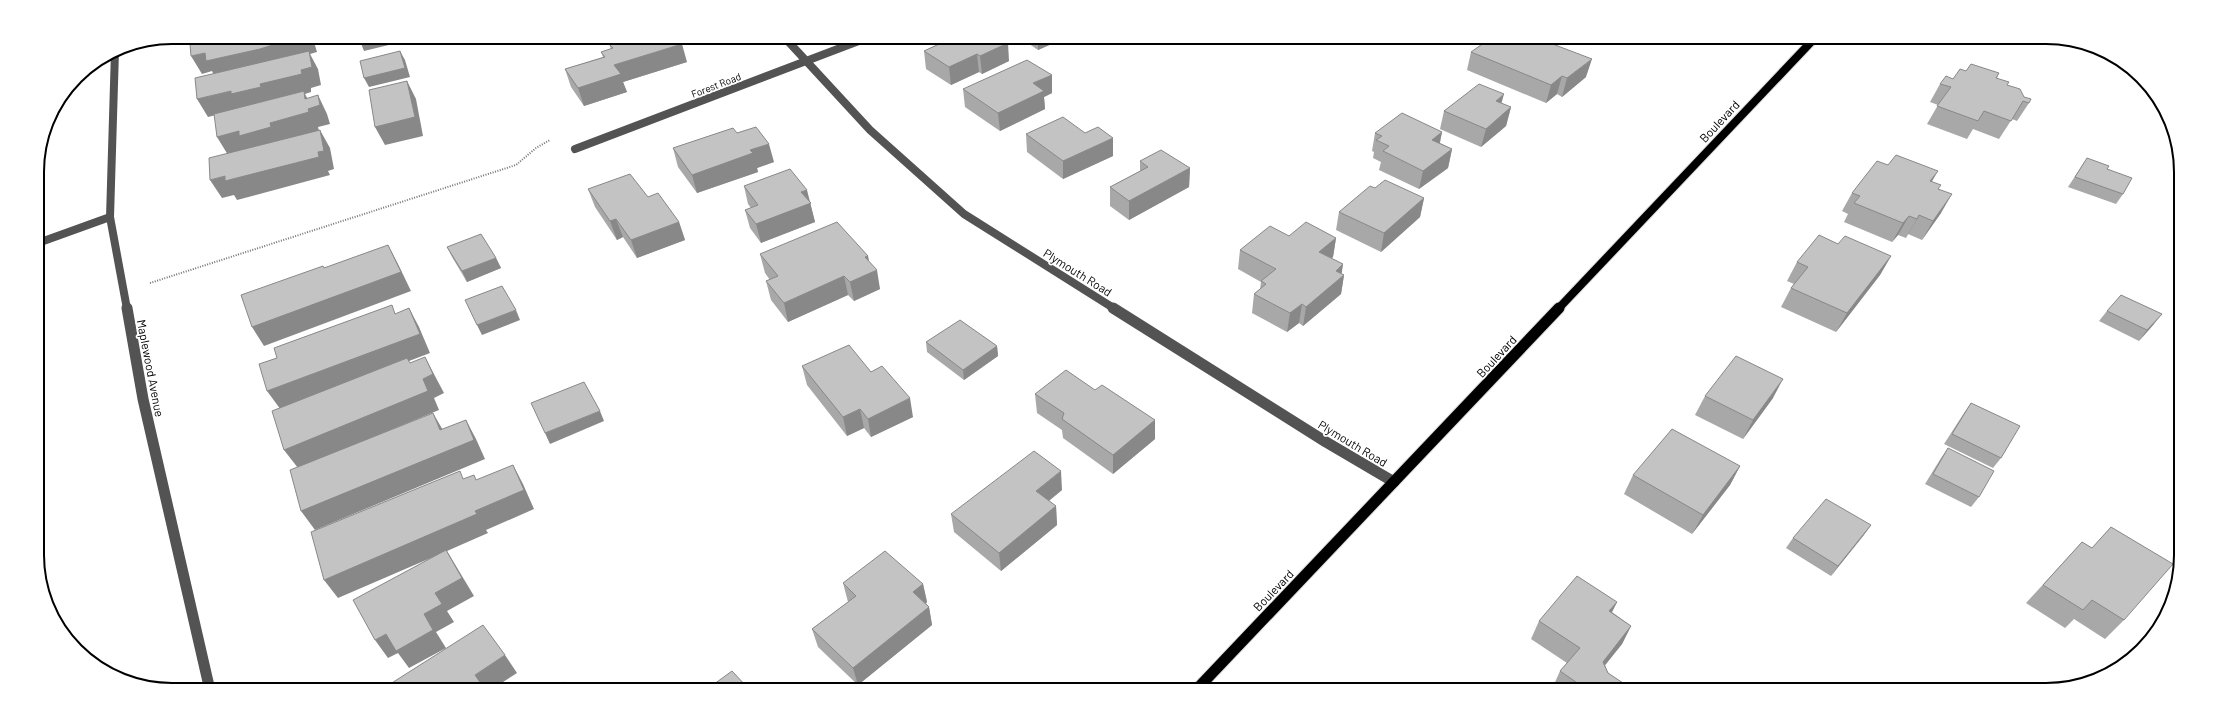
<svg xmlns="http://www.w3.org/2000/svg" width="2218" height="727" viewBox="0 0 2218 727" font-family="Barlow,sans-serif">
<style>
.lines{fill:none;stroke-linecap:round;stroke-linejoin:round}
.major-far1-casing{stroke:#dbdbdb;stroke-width:10}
.major-casing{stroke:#dbdbdb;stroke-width:13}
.path{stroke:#757575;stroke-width:2;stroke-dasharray:1 1.5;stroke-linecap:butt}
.minor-far1{stroke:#535353;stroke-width:8}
.minor{stroke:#535353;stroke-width:11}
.major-far1{stroke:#000;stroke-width:8}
.major{stroke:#000;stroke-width:11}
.wall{fill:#a8a8a8}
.shaded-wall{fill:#888}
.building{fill:#c3c3c3;stroke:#888}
.labels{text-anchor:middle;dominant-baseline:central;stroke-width:3.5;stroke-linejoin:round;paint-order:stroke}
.far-street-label{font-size:10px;fill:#000;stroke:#fff}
.street-label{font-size:12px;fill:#000;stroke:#fff}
.rim{fill:none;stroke:#000;stroke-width:2}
</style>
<rect width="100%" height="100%" fill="#fff"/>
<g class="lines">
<defs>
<path id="major-far1" d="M1558,309L1812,41"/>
<path id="major" d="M1198,688L1559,308"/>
</defs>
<use href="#major-far1" class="major-far1-casing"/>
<use href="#major" class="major-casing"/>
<path class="path" d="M150,283L516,165L536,148L550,140"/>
<g class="minor-far1">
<path d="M785,38L870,130L964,214L1115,309"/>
<path d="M115,51L110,217L127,309"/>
<path d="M575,149L864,39"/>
<path d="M38,243L110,217"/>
</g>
<g class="minor">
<path d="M127,308L143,399L209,686"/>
<path d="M1113,308L1326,442L1394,482"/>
</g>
<use href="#major-far1" class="major-far1"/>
<use href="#major" class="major"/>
</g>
<g class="wall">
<path d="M949,39H1001L1009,61L982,74L979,72L951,85L926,69L924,51Z"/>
<path d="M1022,39H1063L1038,50Z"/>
<path d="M609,44L687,62L623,82L627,92L584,106L571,87L565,69L603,57L601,52L611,49Z"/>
<path d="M1471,52L1586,77L1562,97L1557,94L1546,103L1467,70Z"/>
<path d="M1966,71L1999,73L1997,78L2024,97L2029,103L2017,121L2012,119L1999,139L1973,129L1967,139L1927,124L1938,105L1930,102L1940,84L1953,79Z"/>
<path d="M963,89L1052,93L1044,97L1045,109L1000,131L965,107Z"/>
<path d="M1502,104L1511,107L1506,126L1481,147L1440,129L1444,111Z"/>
<path d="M1442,132L1440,143L1452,149L1448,168L1419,189L1379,170L1381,162L1373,158L1374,152L1372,151L1375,133Z"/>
<path d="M737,133L774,162L757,168L758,172L697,193L678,167L673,148Z"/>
<path d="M1026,134L1113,156L1063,179L1027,152Z"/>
<path d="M2176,140L2178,146V151L2170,147Z"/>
<path d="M2087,158L2107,169L2123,194L2116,204L2068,187Z"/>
<path d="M1140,161L1190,168L1189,187L1129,220L1110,206V187L1140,171Z"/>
<path d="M1932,182L1939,189L1941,213L1922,240L1908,234L1906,238L1898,235L1892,242L1844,222L1848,214L1842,211L1852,193Z"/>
<path d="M744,186L810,203L815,222L761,243L750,228L745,210L751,208L748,204Z"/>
<path d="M1375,188L1424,198L1420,217L1381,252L1336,230L1339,212Z"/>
<path d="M588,189L648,197L679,222L685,240L637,258L623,237L617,240L595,207Z"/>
<path d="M1289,236L1336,238L1333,257L1331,258L1343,264L1341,274L1344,275L1341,294L1303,326L1299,323L1287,332L1252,313L1254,294L1260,289L1261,282L1238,269L1240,250Z"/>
<path d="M1838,244L1891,256L1880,275L1836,332L1781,307L1791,288L1794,284L1787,281L1797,262Z"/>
<path d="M447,247L496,258L501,268L467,282L452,257Z"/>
<path d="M760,254L868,256L869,262L880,289L854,301L848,295L788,322L771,300L766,281L770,280L765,273Z"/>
<path d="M2107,311L2154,324L2139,341L2099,321Z"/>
<path d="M926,342L997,346L998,356L964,380L927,352Z"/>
<path d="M802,366L871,372L913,417L871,437L864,428L847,436L807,385Z"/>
<path d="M1095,390L1155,420V439L1113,474L1063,438L1062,430L1037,413L1035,394Z"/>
<path d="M1705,396L1773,398L1743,439L1695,415Z"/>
<path d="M1971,403L2001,458L1993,468L1944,444L1964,413Z"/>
<path d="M1948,448L1979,497L1971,507L1925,484L1941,458Z"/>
<path d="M1740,466L1730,485L1692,534L1624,494L1633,475Z"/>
<path d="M1062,490L1049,501L1056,506L1057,525L1001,571L954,532L951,514Z"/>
<path d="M1871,525L1831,576L1786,548L1793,538Z"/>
<path d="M2111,527L2124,620L2105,639L2074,619L2065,628L2026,603L2082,542L2092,548Z"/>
<path d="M843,583L923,584L927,602L926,603L929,607L932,625L858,685L818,647L812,629L848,602Z"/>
<path d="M1617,602L1612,612L1631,626L1622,644L1605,665L1608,673L1632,689H1552L1560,671L1567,663L1531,639L1539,621Z"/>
</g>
<g class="shaded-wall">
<path d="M193,37H258L201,50Z"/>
<path d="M297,37H312L314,42L317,52L310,54L318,69L321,85L311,88V92L305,94L312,107L318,95L327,114L330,124L318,127L319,131L228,155L217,137L240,109L208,117L197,99L231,91L261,87L216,79L212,71L202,74L191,56L205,53Z"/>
<path d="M376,38H399L401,42L364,51L360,41Z"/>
<path d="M1040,39H1063L1038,50V40Z"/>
<path d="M1008,43L1009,61L982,74L980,56Z"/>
<path d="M682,44L687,62L623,82L627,92L584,106L578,88L614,65Z"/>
<path d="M400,51L405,60L410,77L369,87L364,78Z"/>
<path d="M977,54L979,72L951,85L949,67Z"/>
<path d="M1592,59L1586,77L1562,97L1567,78Z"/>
<path d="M1052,75V93L1044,97L1045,109L1000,131L998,113L1033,83Z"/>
<path d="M1562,76L1557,94L1546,103L1551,85Z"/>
<path d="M407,81L416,99L423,136L385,145L375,127Z"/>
<path d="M1504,94L1499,112L1496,101Z"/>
<path d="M1511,107L1506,126L1481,147L1486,129Z"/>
<path d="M320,130L330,148L334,169L328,171L330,175L237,200L234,195L222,198L210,180L318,152Z"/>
<path d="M1442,132L1438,150L1432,140Z"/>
<path d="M1113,138V156L1063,179V161Z"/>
<path d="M769,144L774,162L757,168L758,172L697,193L692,175L750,150Z"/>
<path d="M1452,149L1448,168L1419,189L1423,171Z"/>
<path d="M1190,168L1189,187L1129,220V201Z"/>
<path d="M1938,171L1927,190L1930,181Z"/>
<path d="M807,190L815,222L761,243L756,224L801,192Z"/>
<path d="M1952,194L1941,213L1922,240L1933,221Z"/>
<path d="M1424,198L1420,217L1381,252L1384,233Z"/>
<path d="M1919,215L1908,234L1906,238L1917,219Z"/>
<path d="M1909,216L1898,235L1892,242L1903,223Z"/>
<path d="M616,219L623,237L617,240L610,221Z"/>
<path d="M679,222L685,240L637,258L631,240Z"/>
<path d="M1336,238L1333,257L1316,271L1319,252Z"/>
<path d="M388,245L398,264L411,291L264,346L252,327Z"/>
<path d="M868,256L871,273L877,270L880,289L854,301L850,282L865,257Z"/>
<path d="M1891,256L1880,275L1836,332L1847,313Z"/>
<path d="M496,258L501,268L467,282L462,271Z"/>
<path d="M1343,264L1341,278L1344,275L1341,294L1303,326L1306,307L1336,271Z"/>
<path d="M844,276L848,295L788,322L784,303Z"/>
<path d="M1302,304L1299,323L1287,332L1290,313Z"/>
<path d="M409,308L419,327L430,353L281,410L267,391Z"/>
<path d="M516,310L520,320L482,335L477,325Z"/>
<path d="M2162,314L2154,324L2139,341L2147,330Z"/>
<path d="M997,346L998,356L964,380L963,370Z"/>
<path d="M425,357L435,376L444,393L434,398L439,410L298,468L284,450L423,379Z"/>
<path d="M1783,379L1773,398L1743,439L1753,420Z"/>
<path d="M910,398L913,417L871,437L868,419Z"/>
<path d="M860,409L864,428L847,436L843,417Z"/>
<path d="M600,411L604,421L550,444L545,433Z"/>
<path d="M433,413L444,432L440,430Z"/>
<path d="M466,420L476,439L485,459L315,530L301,511Z"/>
<path d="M1155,420V439L1113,474V455Z"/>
<path d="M513,465L523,484L534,509L486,530L488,533L447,551L474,596L447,611L454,622L436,632L446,648L409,668L398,653L388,658L375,640L424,614L435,593L447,551L338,598L324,580L475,511Z"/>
<path d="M1740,466L1730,485L1692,534L1703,515Z"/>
<path d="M1061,471L1062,490L1037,510L1036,491Z"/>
<path d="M1056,506L1057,525L1001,571L999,553Z"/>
<path d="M1871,525L1864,535L1831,576L1838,566Z"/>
<path d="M923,584L927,602L917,610L913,592Z"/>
<path d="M1617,602L1608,620L1609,611Z"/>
<path d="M929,607L932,625L858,685L853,668Z"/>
<path d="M1631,626L1622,644L1594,679L1603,662Z"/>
<path d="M505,655L517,673L497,686H481L475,675Z"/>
</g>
<g class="building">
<path d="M218,37H297L260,49L206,61L205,53L191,56L190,44Z"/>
<path d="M359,37L376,38L360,41Z"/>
<path d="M628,38H677L682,44L614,65L621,74L578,88L565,69L605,57L601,52L613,48L609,44Z"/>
<path d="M950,39H1001L1008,43L980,56L977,54L949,67L924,51Z"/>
<path d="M1488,40H1542L1592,59L1567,78L1562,76L1551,85L1471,52Z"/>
<path d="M309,51L312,67L301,70L302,74L260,84L261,87L231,94V91L197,99L195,78Z"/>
<path d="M400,51L405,68L364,78L360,61Z"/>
<path d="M1027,60L1052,75L1033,83L1044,91L998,113L963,89Z"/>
<path d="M1971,64L1999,73L1996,78L2009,82L2007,85L2020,89L2024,97L2031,99L2029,103L2023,101L2011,121L1984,111L1978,121L1937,106L1951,87L1940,84L1946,76L1953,79L1960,69L1966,71Z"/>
<path d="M407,81L415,117L375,127L369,90Z"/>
<path d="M1479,84L1504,94L1496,101L1511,107L1486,129L1444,111Z"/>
<path d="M304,91L305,99L318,95L320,105L308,109L309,112L270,123L271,127L239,136V131L217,137L214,114Z"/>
<path d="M1402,113L1442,132L1432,140L1452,149L1423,171L1383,151L1389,146L1376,140L1382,136L1375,133Z"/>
<path d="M1063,117L1085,133L1098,127L1113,138L1063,161L1026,134Z"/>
<path d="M756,127L769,144L750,150L753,153L692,175L673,148L733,128L737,133Z"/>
<path d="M320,130L324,151L318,152L319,157L225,181V176L210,180L209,158Z"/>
<path d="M1161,150L1190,168L1129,201L1110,187L1148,167L1140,161Z"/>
<path d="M1896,155L1938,171L1930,181L1941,185L1938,189L1952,194L1933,221L1919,215L1917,219L1909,216L1903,223L1854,203L1860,196L1852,193L1877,161L1888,165Z"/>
<path d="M2087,158L2109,166L2107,169L2132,178L2123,194L2075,177Z"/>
<path d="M790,169L807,190L801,192L811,203L756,224L745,210L758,205L744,186Z"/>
<path d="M630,174L648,197L658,193L679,222L631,240L616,219L610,221L588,189Z"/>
<path d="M1385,180L1424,198L1384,233L1339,212L1370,186L1375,188Z"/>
<path d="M837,222L868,256L865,257L877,270L850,282L844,276L784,303L766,281L778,276L760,254Z"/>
<path d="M1306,222L1336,238L1319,252L1343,264L1336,271L1344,275L1306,307L1302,304L1290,313L1254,294L1266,284L1261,281L1276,269L1240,250L1270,226L1289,236Z"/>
<path d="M481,234L496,258L462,271L447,247Z"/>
<path d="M1819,235L1838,244L1845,236L1891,256L1847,313L1791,288L1808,267L1797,262Z"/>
<path d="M388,245L401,272L252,327L241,295L323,266L324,268Z"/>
<path d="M502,286L516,310L477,325L465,300Z"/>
<path d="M2121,295L2162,314L2147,330L2107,311Z"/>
<path d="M392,305L395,314L409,308L420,334L267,391L259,364L277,358L274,348Z"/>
<path d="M960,320L997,346L963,370L926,342Z"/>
<path d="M849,345L871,372L882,366L910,398L868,419L860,409L843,417L802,366Z"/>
<path d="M1736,356L1783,379L1753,420L1705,396Z"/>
<path d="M425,357L433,374L423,379L428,391L284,450L272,411L407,358L410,363Z"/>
<path d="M1066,370L1095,390L1102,385L1155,420L1113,455L1062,419L1064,413L1035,394Z"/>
<path d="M584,382L600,411L545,433L531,403Z"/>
<path d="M1971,403L2020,426L2001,458L1952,434Z"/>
<path d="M433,413L440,430L466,420L474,440L301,511L290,470Z"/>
<path d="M1672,429L1740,466L1703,515L1633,475Z"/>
<path d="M1948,448L1994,471L1979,497L1933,474Z"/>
<path d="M1034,451L1061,471L1036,491L1056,506L999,553L951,514Z"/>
<path d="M513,465L524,490L475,511L477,514L324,580L311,532L460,471L463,479L474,475L476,480Z"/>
<path d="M1826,499L1871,525L1838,566L1793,538Z"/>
<path d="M2111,527L2173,564L2124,620L2092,600L2083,610L2043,585L2082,542L2092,548Z"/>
<path d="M446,550L462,578L435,593L442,604L424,614L433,630L396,651L386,634L375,640L353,600Z"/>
<path d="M885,551L923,584L913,592L929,607L853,668L812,629L856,596L843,583Z"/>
<path d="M1577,576L1617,602L1609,611L1631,626L1603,662L1608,673L1632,689H1586L1560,671L1580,648L1539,621Z"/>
<path d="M483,625L505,655L475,675L482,685L481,686H387Z"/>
<path d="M732,671L747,687H710Z"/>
<path d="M564,682L568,686H558Z"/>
</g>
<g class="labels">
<g class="far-street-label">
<text transform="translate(716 85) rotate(-21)">Forest Road</text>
</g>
<g class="street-label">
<text transform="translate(1719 121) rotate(-47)">Boulevard</text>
<text transform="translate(1078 272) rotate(32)">Plymouth Road</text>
<text transform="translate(1496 356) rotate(-47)">Boulevard</text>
<text transform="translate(151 368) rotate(79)">Maplewood Avenue</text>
<text transform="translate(1353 443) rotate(31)">Plymouth Road</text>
<text transform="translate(1273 590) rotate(-46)">Boulevard</text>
</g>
</g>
<path d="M0 0H2218V727H0ZM172 44H2046A128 128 0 0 1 2174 172V555A128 128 0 0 1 2046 683H172A128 128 0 0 1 44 555V172A128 128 0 0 1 172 44Z" fill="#fff" fill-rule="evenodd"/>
<path class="rim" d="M172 44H2046A128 128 0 0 1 2174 172V555A128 128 0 0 1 2046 683H172A128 128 0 0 1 44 555V172A128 128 0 0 1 172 44Z"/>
</svg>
